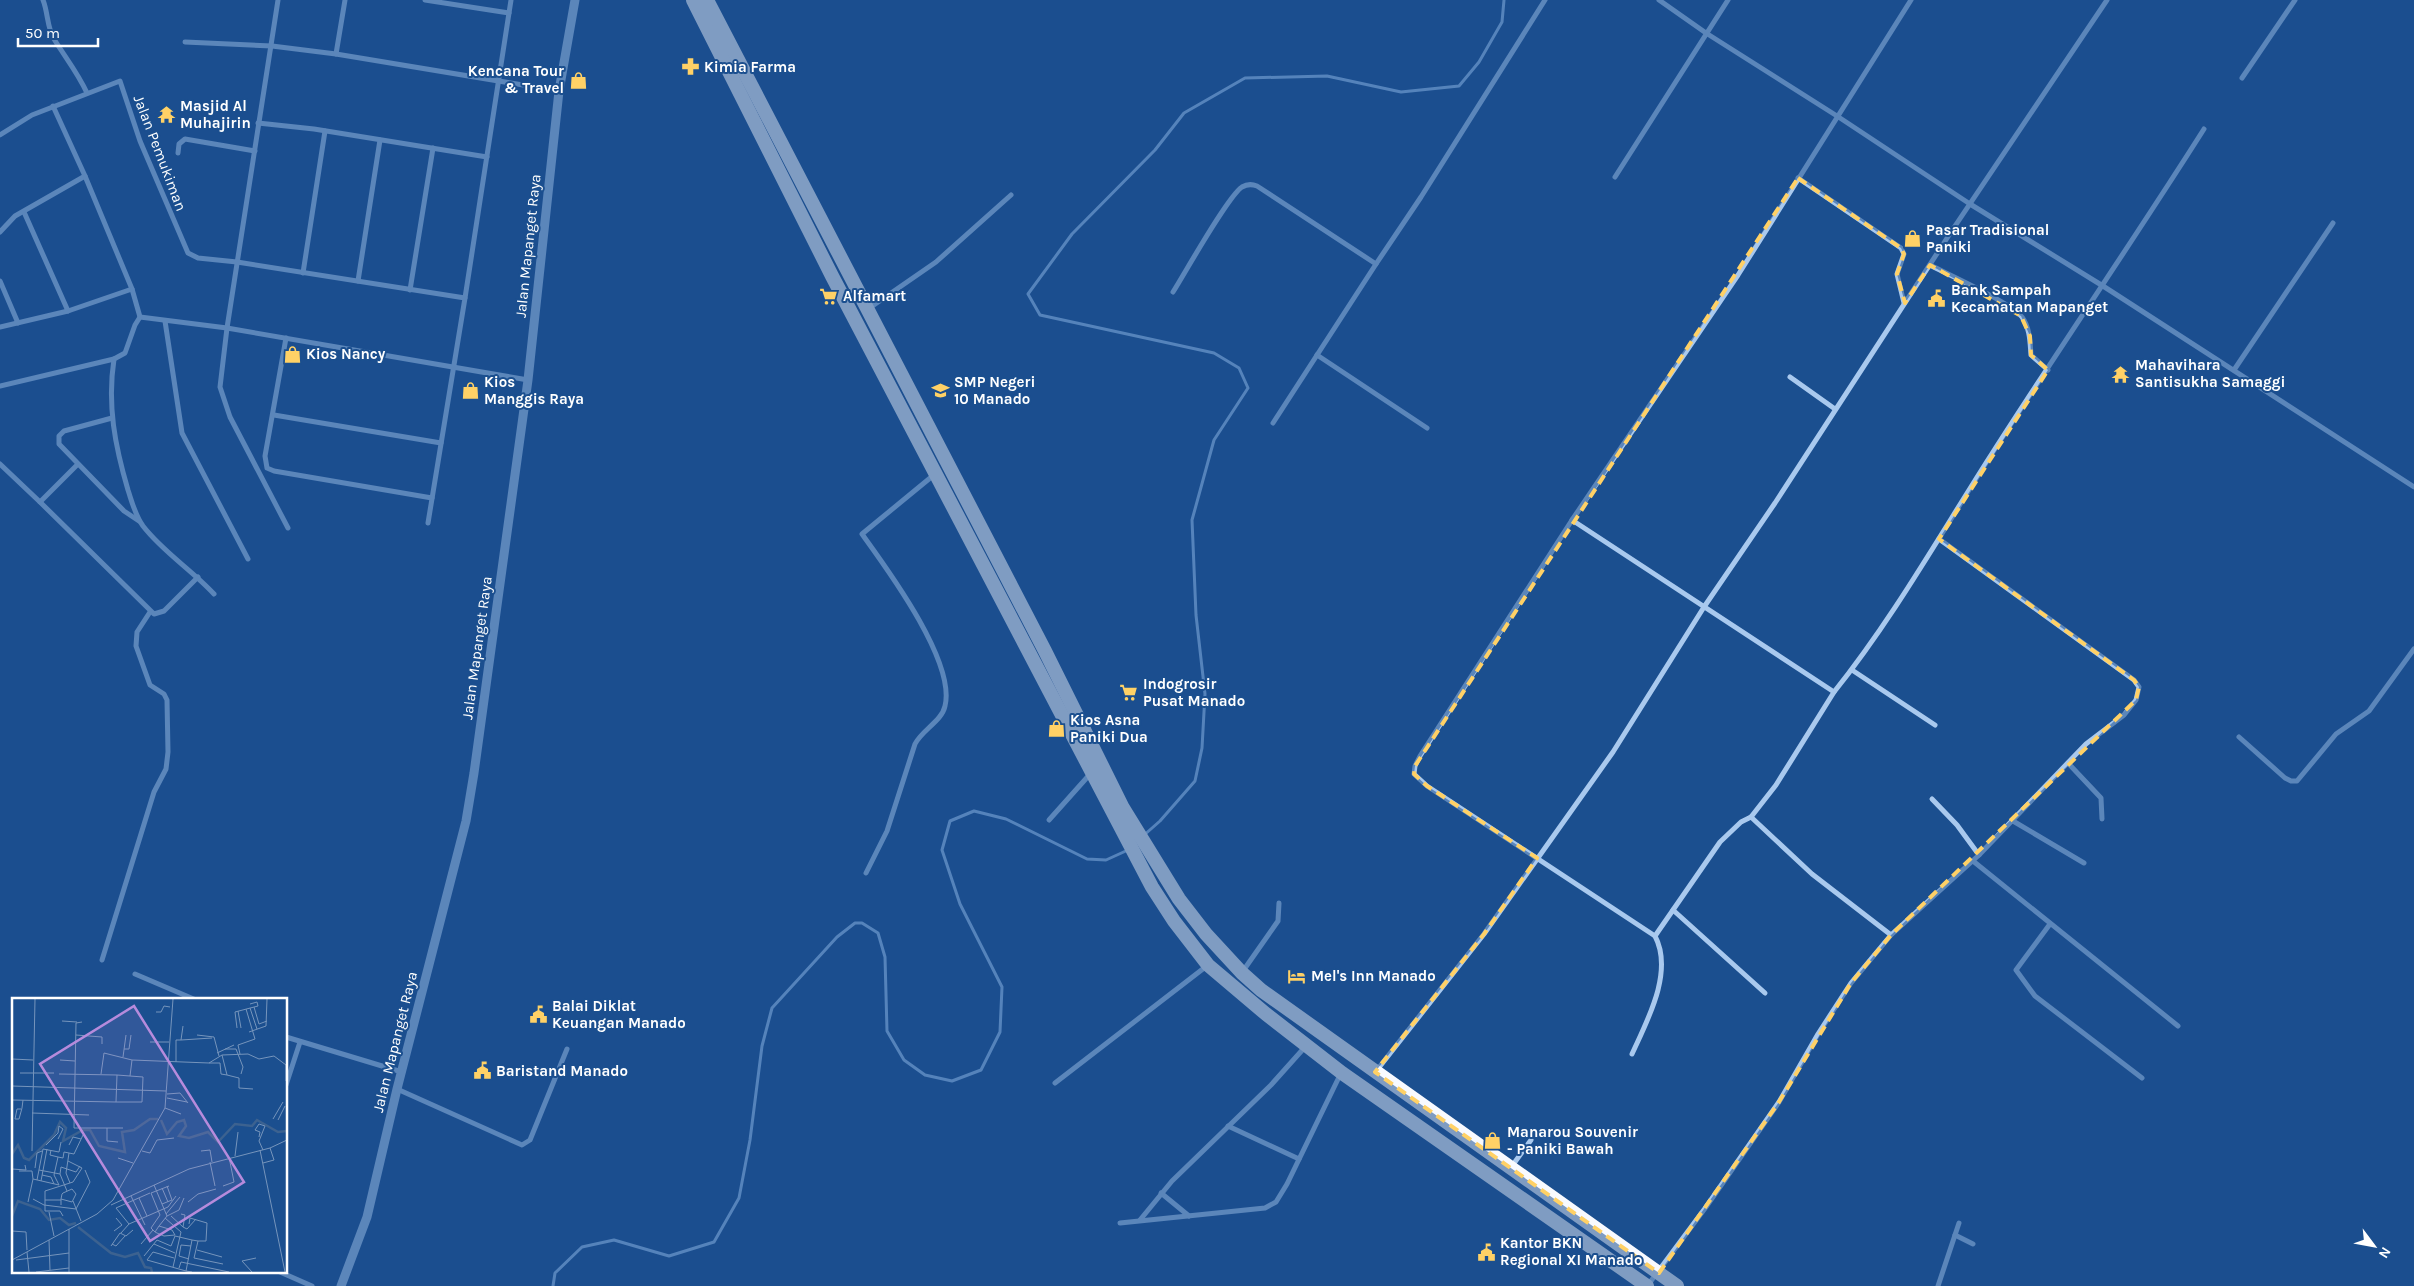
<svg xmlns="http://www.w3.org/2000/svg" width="2414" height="1286" viewBox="0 0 2414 1286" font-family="Karla,sans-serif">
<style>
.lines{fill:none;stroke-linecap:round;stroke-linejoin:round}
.stream{stroke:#9cc4f0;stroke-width:3}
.minor{stroke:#a9c9ee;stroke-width:5}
.tertiary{stroke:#a9c9ee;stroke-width:9}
.trunk{stroke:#f8faff;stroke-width:14}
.marked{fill:none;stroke:#ffd166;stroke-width:4;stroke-dasharray:10 6;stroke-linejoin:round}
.labels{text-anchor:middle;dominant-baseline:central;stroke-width:4;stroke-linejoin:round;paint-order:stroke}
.poi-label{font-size:15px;font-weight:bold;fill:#fff;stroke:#1b4f8f;text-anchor:start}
.street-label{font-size:15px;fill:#fff;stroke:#1b4f8f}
.inset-river{fill:none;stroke:#3c6290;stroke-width:2.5}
.inset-road{fill:none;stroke:#7695bc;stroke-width:1}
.view{fill:#b68bdc;fill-opacity:0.15;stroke:#b68bdc;stroke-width:2.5}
.inset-edge{fill:none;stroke:#fff;stroke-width:2.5}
</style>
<rect width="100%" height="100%" fill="#1b4f8f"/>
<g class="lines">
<g class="stream">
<path d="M1143,836L1160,821L1195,781L1202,748L1205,694L1196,615L1192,520L1214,440L1248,388L1239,368L1214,353L1040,315L1028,294L1072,234L1155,150L1184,113L1245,78L1327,76L1401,92L1459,86L1479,62L1502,22L1504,0"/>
<path d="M553,1286L555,1273L582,1247L614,1240L669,1256L714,1242L739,1198L750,1140L762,1046L772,1008L837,937L855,923H862L878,933L885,957L887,1031L904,1060L925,1075L952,1081L981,1070L1000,1032L1002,987L960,904L942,850L950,821L974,811L1006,819L1087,859L1106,860L1128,850"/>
</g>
<g class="minor">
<path d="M43,0C48,12 47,28 54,39C65,57 78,73 87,93"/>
<path d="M278,0L227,328L220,387L230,417L288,528"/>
<path d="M425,0L509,13"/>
<path d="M1659,0L1706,33L1837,116L1970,204L2103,286L2414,487"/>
<path d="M185,42L272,46L336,54L559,91"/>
<path d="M336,54L345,0"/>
<path d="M2242,78L2295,0"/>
<path d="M258,123L314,129L487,157"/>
<path d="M0,135L32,115L120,81L140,141L188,253L198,258L237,262L465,298L428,523"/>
<path d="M178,153L179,144L185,139L255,151"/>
<path d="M85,176L132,289L140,317L227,328L528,380"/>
<path d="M1615,177L1728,0"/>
<path d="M1798,178L1901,248L1904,254L1897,274L1904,303"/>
<path d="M24,212L68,311"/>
<path d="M0,232L15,216L85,176L53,106"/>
<path d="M1930,265C1949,275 2010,302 2022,317C2030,328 2030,342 2031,355L2048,370"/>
<path d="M303,273L325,131"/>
<path d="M0,281L18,323"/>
<path d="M358,281L380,140"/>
<path d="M410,290L433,148"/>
<path d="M1173,292C1185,273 1228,196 1242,187C1247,184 1252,184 1257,186L1376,264"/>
<path d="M465,298L511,0"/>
<path d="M868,309L936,262L1011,195"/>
<path d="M140,317L135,325L125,353L114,359C107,405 115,446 128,490C132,502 135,515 143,526C163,552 192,570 214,594"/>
<path d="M165,321L182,433L248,559"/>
<path d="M0,327L68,311L132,289"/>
<path d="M286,338L265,456L267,468L274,471L432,498"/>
<path d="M1317,355L1427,428"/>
<path d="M2234,370L2333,223"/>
<path d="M1790,377L1835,409"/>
<path d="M0,386L114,359"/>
<path d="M274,415L441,443"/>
<path d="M112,418L64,431L59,436V444L124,511L139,521"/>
<path d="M1273,423L1376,264L1421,197L1545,0"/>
<path d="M0,464L40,502L77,465"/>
<path d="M40,502L154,614L164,611L198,577"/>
<path d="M1572,520L1834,692L1776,785L1751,817L1741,822L1720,842L1655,936L1427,786L1414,774L1415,766L1420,756Z"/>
<path d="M1572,520L1738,275L1911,0"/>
<path d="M1852,670L1935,725"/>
<path d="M1834,692C1894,617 1941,533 1993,452C2062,344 2135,238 2204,129"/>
<path d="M2239,737L2285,778L2291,781H2297L2336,734L2369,711L2414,649"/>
<path d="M2068,763L2101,798L2102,819"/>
<path d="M1932,799L1957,825L1979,855"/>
<path d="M1751,817L1812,874L1891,935L1979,855L2086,744L2124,715L2136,700L2139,687L2134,680L1939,539"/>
<path d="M1049,820L1091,773"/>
<path d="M2013,821L2084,863"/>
<path d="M1973,861L2178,1026"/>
<path d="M866,873L887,831L915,744C922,730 942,721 945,706C956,662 888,570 862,534L935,474"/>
<path d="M1673,910L1765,993"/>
<path d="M2050,924L2016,970L2035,996L2142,1078"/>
<path d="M102,960L154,792L166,769L168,752L167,700L164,694L150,685L136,646L137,632L150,612"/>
<path d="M1243,971L1278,921L1279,903"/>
<path d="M135,974L196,1000"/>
<path d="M286,1037L402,1072"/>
<path d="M1632,1054C1647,1021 1674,972 1655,936"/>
<path d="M1377,1070L1484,934L1613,752L1704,607L1775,503L1951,232L2107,0"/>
<path d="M1055,1083L1208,965"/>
<path d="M286,1085L300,1042"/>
<path d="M397,1089L522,1145L530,1140L567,1049"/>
<path d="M1228,1126L1299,1159"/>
<path d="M1512,1166L1531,1140"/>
<path d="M1161,1193L1189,1216"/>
<path d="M1140,1220L1172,1181L1271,1085L1305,1047"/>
<path d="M1120,1223L1265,1208L1276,1202L1287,1184L1341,1073"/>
<path d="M1955,1235L1973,1244"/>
<path d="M280,1272L312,1286"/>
<path d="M1648,1285L1706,1207L1779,1102L1818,1034L1851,983L1891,935"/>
<path d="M1938,1286L1959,1223"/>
</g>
<path class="tertiary" d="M341,1286L367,1217L397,1089L466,821L474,773L528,380L559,91L575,0"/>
<g class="trunk">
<path d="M693,0L832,276L1152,887L1174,921L1208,965L1266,1014L1342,1073L1647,1286"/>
<path d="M707,0L1045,651L1123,808L1179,899L1206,934L1242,973L1261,990L1677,1286"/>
</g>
</g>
<path d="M0 0H2414V1286H0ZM1798,178L1901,248L1904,254L1897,274L1905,303L1930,265L2021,316L2030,336L2031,355L2048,370L1939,539L2134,680L2139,687L2136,700L1891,935L1851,983L1779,1102L1659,1273L1375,1072L1484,934L1537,858L1427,786L1414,774L1415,766Z" fill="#1b4f8f" fill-opacity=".55" fill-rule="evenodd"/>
<path class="marked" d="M1798,178L1901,248L1904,254L1897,274L1905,303L1930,265L2021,316L2030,336L2031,355L2048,370L1939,539L2134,680L2139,687L2136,700L1891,935L1851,983L1779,1102L1659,1273L1375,1072L1484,934L1537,858L1427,786L1414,774L1415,766Z"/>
<defs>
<symbol id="pharmacy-bare" viewBox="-9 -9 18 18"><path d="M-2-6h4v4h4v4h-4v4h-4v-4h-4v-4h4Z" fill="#ffd166" stroke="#1b4f8f" stroke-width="2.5" paint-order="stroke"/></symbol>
<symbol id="shop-bare" viewBox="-9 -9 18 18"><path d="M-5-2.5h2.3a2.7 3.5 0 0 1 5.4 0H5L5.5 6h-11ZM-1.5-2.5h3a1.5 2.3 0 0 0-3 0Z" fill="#ffd166" stroke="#1b4f8f" stroke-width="2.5" paint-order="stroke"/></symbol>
<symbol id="temple-bare" viewBox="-9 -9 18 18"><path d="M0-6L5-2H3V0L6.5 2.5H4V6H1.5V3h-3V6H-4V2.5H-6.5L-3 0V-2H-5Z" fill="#ffd166" stroke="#1b4f8f" stroke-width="2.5" paint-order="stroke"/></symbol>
<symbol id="supermarket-bare" viewBox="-9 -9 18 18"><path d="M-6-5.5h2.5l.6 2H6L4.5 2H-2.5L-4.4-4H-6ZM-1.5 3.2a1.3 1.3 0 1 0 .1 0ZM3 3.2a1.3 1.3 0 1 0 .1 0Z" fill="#ffd166" stroke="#1b4f8f" stroke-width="2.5" paint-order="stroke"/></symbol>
<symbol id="civic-bare" viewBox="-9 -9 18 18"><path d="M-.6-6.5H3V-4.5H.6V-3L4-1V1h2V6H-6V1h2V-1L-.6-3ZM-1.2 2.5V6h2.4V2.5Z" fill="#ffd166" stroke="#1b4f8f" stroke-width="2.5" paint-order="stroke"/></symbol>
<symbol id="school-bare" viewBox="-9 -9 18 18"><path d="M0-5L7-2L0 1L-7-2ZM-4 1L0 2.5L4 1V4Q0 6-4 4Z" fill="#ffd166" stroke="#1b4f8f" stroke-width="2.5" paint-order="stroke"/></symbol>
<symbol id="hotel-bare" viewBox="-9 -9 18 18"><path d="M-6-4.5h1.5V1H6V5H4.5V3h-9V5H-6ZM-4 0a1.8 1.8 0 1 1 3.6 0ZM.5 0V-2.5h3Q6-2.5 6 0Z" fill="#ffd166" stroke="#1b4f8f" stroke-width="2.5" paint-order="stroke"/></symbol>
</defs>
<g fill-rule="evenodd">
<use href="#pharmacy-bare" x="678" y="54" width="25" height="25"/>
<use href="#shop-bare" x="566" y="68" width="25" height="25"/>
<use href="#temple-bare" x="154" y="102" width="25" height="25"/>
<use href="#shop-bare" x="1900" y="226" width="25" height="25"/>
<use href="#supermarket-bare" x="816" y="284" width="25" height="25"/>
<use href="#civic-bare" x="1924" y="286" width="25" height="25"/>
<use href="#shop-bare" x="280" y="342" width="25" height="25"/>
<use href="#temple-bare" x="2108" y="362" width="25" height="25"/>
<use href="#shop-bare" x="458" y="378" width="25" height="25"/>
<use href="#school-bare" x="928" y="378" width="25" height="25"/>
<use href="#supermarket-bare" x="1116" y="680" width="25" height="25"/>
<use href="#shop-bare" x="1044" y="716" width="25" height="25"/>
<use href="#hotel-bare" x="1284" y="964" width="25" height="25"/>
<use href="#civic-bare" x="526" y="1002" width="25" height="25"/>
<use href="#civic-bare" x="470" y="1058" width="25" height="25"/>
<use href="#shop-bare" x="1480" y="1128" width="25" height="25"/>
<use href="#civic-bare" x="1474" y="1240" width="25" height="25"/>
</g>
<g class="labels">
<g class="poi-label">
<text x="704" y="67">Kimia Farma</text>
<text x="564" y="71" text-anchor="end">Kencana Tour<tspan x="564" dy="17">&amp; Travel</tspan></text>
<text x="180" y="106">Masjid Al<tspan x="180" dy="17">Muhajirin</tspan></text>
<text x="1926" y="230">Pasar Tradisional<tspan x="1926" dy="17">Paniki</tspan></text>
<text x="1951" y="290">Bank Sampah<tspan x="1951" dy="17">Kecamatan Mapanget</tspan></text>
<text x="843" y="296">Alfamart</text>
<text x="306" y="354">Kios Nancy</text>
<text x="2135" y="365">Mahavihara<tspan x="2135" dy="17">Santisukha Samaggi</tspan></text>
<text x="484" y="382">Kios<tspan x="484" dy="17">Manggis Raya</tspan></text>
<text x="954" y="382">SMP Negeri<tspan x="954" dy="17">10 Manado</tspan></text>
<text x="1143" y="684">Indogrosir<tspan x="1143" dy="17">Pusat Manado</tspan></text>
<text x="1070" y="720">Kios Asna<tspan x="1070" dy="17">Paniki Dua</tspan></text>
<text x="1311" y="976">Mel's Inn Manado</text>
<text x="552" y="1006">Balai Diklat<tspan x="552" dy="17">Keuangan Manado</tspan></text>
<text x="496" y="1071">Baristand Manado</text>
<text x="1507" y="1132">Manarou Souvenir<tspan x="1507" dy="17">- Paniki Bawah</tspan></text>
<text x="1500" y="1243">Kantor BKN<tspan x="1500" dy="17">Regional XI Manado</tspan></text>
</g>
<g class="street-label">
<text transform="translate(160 153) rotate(69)">Jalan Pemukiman</text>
<text transform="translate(528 246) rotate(-84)">Jalan Mapanget Raya</text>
<text transform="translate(477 648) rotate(-82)">Jalan Mapanget Raya</text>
<text transform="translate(395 1042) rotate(-76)">Jalan Mapanget Raya</text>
</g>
</g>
<g transform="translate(12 998)">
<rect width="275" height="275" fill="#1b4f8f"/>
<path class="inset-river" d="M149,122L155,136L165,124L172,122L174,128L167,138L177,140L196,134L206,144L223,126L240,128L245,122L266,134L275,133M0,156L6,147L12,160L17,162L42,137L48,124L54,130L51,143L71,132H78L87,148L113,154L110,134L122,132L138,121H146M0,218L6,203L28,211L37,222L48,220L57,227L64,225M66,229L99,255L113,259L126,255L133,269L139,270L140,274"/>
<path class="inset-road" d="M242,9L247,26L255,23M238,10L245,31M226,13L229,30M144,14H149L152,8L158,9M50,23L65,24M70,24L64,25L62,130H111M171,28L169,42L200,40M225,30L223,14L246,8L245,4L238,6M237,34L254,28L255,1M64,37L90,39V46M185,37L202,39L207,58M138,44H157M112,51H117L119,37M213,51H224L231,69L229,76M205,55L222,47M228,56L226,47L243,41L234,11M111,59L114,37M0,61L21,62M48,62L63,63M120,62L197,65L210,57L236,56L247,61L262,58L274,67V83M164,64V42H169M197,65H208L209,76L215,77L210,57M8,75H42M47,76L105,77M89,76L92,55L120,62L118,78M105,77L131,79L130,104H104ZM215,77L227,80V90L241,91M0,88L154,93M155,96L168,95L176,105M155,100L175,104M0,102L104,104M153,110L169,116M9,111H5L3,121H7L10,110L11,102M20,115L77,117M261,121L271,104M266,122L273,108M95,130V143L106,144M247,139L248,134L243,132L247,126L253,128L247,143L251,152M34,147L46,135L47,128L51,131L46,141M57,147L61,139L69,141M39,152L38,157L46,159L42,177L47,187M248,152L273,274M20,153L23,1M130,153L138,155L145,142L162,140M189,153L198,152L200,164M57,155L54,175L58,185M223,158L226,134M46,159L51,160L52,154L62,156L71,137M106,160L121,165M198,164L203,188M251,165L262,162L258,150M23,170L25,155L30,153M0,171L14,172L13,167M27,172L48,176L55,193M7,173H20L21,181L47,187M48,176L49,169L64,174L68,168M30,177L39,179L42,186M25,182L31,151L47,154L49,144M29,183L35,151M142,187L155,218L147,228M211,188L222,184L217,159M150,190L156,204M119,198L133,227M127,200L135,218M21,201L32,207L64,211L78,184L73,172M33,202H49M61,203L69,223M16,204L21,181M176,204L186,196L204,191M150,206L160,202L155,188M49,207V201L50,196L51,195L60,191L64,196L60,204L49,201M99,207L177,171L258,150L275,142M37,214L42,238M154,216L168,199M51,218L48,213H33V193L61,184L70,170L56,163M155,218L167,212L172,200M159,218L171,229L173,217L169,216M153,220L169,234L161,269M117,226L104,210L138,195M177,226L178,220L195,225L194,243H186M171,229L175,231L184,221M0,233L14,234L15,252M102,233L110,227L104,220M143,234L147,228L160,232L163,237L152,238L145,235L143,234L139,230L148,217L139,195L157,188M109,235L117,226L156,209L164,198M37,242L38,272M180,242L186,243L182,260L211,266M100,246L104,248L113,238M129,246L141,232M142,246L163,255M99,248L108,235L114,238L121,232M185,252L210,259M15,254L17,274M132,258L145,242L159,248L163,238L180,242L174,273L180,274M162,260L141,254L135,262L174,273M177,261L167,258L169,247L179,248M0,262L85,216L101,202L153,110L161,1M4,262L57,255M167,270L169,264L217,274M24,274L57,270M57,274V231M240,274L230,263L244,260"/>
<path class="view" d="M122,8L232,184L138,243L28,66Z"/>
<rect width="275" height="275" class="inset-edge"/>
</g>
<g transform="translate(2374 1246) rotate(122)" stroke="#1b4f8f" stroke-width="4" paint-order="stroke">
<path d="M0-4L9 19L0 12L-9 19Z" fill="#ffffff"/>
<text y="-8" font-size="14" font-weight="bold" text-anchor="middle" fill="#ffffff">N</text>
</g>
<path d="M18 38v8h80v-8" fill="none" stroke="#ffffff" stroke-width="2.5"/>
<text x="25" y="38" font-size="15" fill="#ffffff" stroke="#1b4f8f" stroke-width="4" paint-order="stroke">50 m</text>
</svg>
